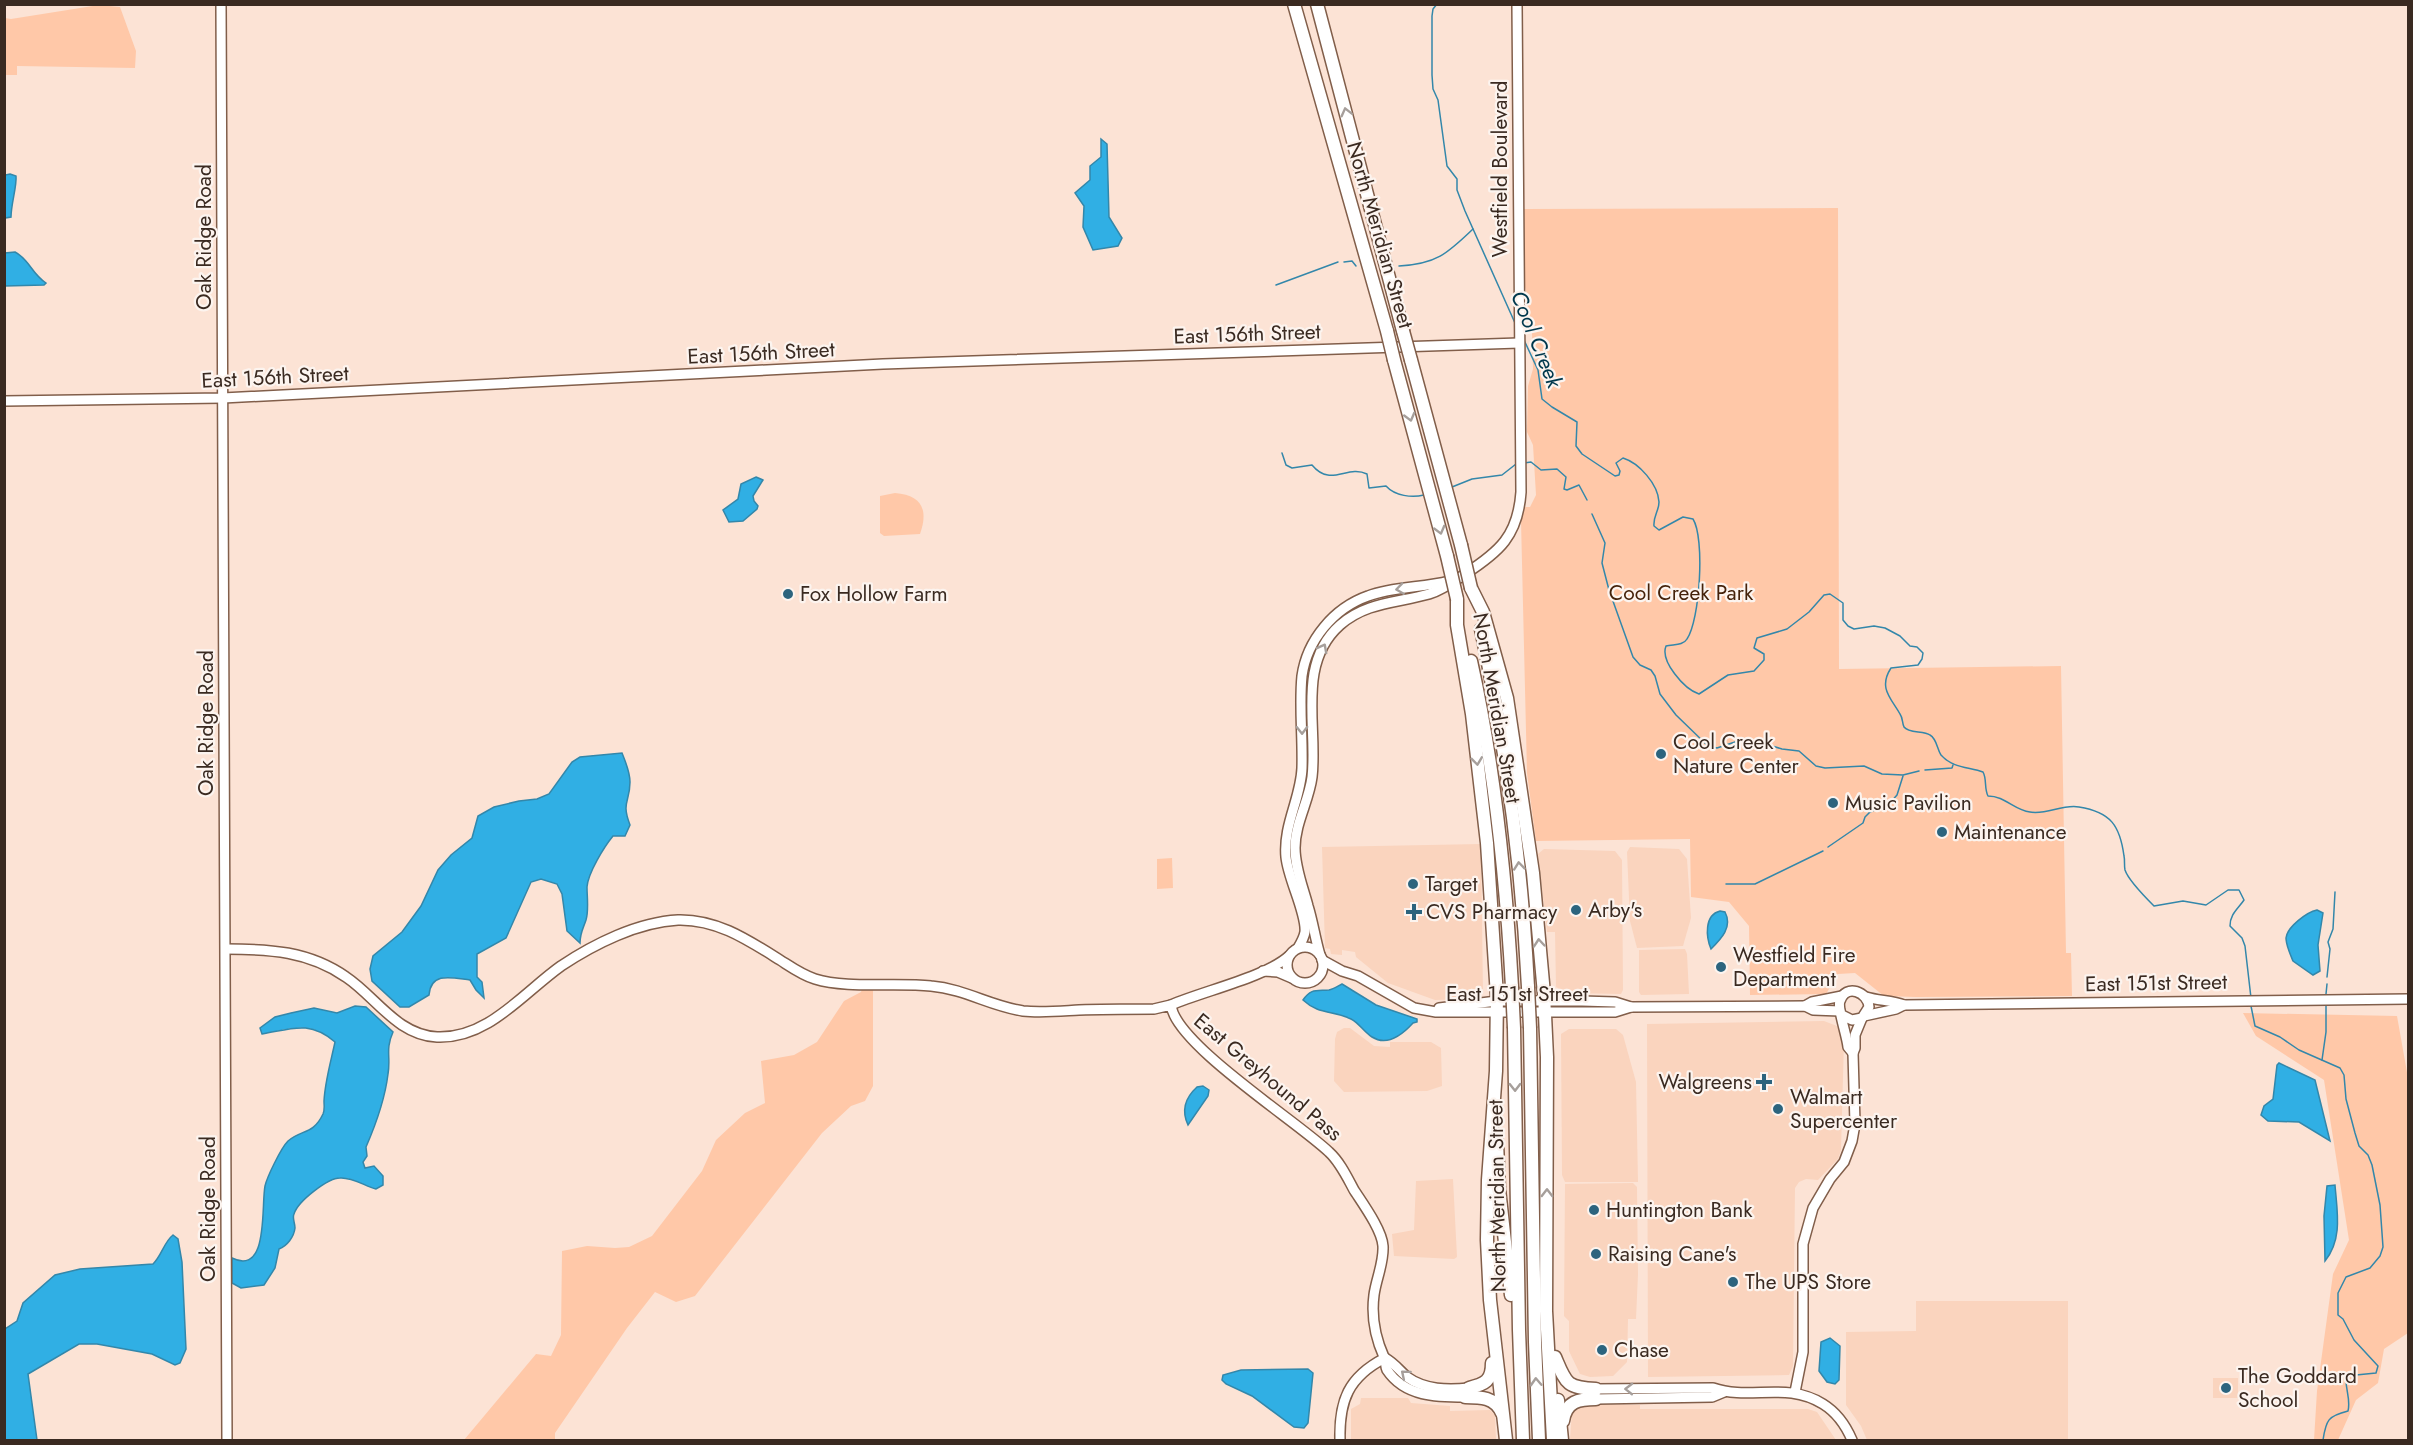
<svg xmlns="http://www.w3.org/2000/svg" width="2413" height="1445" viewBox="0 0 2413 1445" font-family="Jost,sans-serif">
<style>
.built{fill:#fad4be}
.green{fill:#ffc8a8}
.water{fill:#30afe4;stroke:#3387aa;stroke-width:1.5}
.lines{fill:none;stroke-linecap:round;stroke-linejoin:round}
.stream{stroke:#3387aa;stroke-width:1.5}
.secondary-casing{stroke:#815e4a;stroke-width:12}
.highway-casing{stroke:#815e4a;stroke-width:15}
.secondary{stroke:#fff;stroke-width:9}
.highway{stroke:#fff;stroke-width:12}
.highway-bridge-casing{stroke:#815e4a;stroke-width:15;stroke-linecap:butt}
.highway-bridge{stroke:#fff;stroke-width:12}
.oneway{stroke:#a69f9b}
.poi-dot{fill:#2c647e;stroke:#fcf4ef;stroke-width:2}
.labels{text-anchor:middle;dominant-baseline:central;stroke-width:4.5;stroke-linejoin:round;paint-order:stroke}
.street-label{font-size:21px;fill:#3a2a21;stroke:#fcf4ef}
.park-label{font-size:21px;fill:#45220a;stroke:#fcf4ef}
.poi-label{font-size:21px;fill:#3a2a21;stroke:#fcf4ef;text-anchor:start}
.water-label{font-size:22px;font-style:italic;fill:#00384d;stroke:#fcf4ef}
</style>
<rect width="100%" height="100%" fill="#fce3d5"/>
<g class="built">
<path d="M1481,844L1483,993L1471,994L1470,999L1435,1000L1388,983L1356,957L1355,952L1342,950V955L1331,954L1330,949L1325,948L1322,847Z"/>
<path d="M1630,847L1679,849L1687,859L1691,918L1683,946L1637,948L1630,921L1627,852Z"/>
<path d="M1544,849L1615,851L1622,860L1623,990L1621,994L1568,993L1556,987L1555,932H1547L1538,854Z"/>
<path d="M1685,949L1687,954L1689,994L1641,995L1639,992V950Z"/>
<path d="M1824,1021L1837,1026L1844,1041L1841,1150L1838,1159L1818,1180L1806,1179L1799,1182L1795,1188L1793,1366L1789,1375L1648,1377L1647,1024Z"/>
<path d="M1344,1028H1350L1374,1046L1390,1047V1042H1431L1441,1048L1442,1086L1427,1091L1344,1092L1334,1081L1335,1039L1337,1032Z"/>
<path d="M1569,1029H1616L1623,1035L1636,1082L1638,1182H1565L1562,1175L1561,1034Z"/>
<path d="M1453,1179L1457,1257L1454,1259L1394,1256L1392,1234L1414,1230L1416,1181Z"/>
<path d="M1633,1183L1637,1187L1638,1274L1636,1319H1628L1627,1362L1613,1376L1590,1377L1580,1374L1569,1351V1321L1564,1316L1565,1184Z"/>
<path d="M1916,1301H2068V1440H1867L1861,1426L1846,1405V1332L1916,1331Z"/>
<rect x="2213" y="1378" width="25" height="20"/>
<path d="M1361,1398H1408L1411,1403L1450,1406V1411L1490,1410L1495,1415L1496,1440H1351V1409L1360,1404Z"/>
<path d="M1580,1404L1640,1405V1409H1808L1817,1412L1836,1440H1570L1572,1411Z"/>
</g>
<g class="green">
<path d="M99,5L120,7L136,51L135,68L17,66V75H5V18L11,19Z"/>
<path d="M1838,208L1839,669L2061,666L2066,953H2071L2072,996L1916,997L1884,996L1855,973L1838,974L1826,994L1750,995L1749,926L1729,902L1691,897L1690,839L1536,841L1527,773L1521,521L1525,507H1530L1536,495L1533,445L1527,432L1528,386L1533,369L1532,332L1528,319L1527,295L1524,283L1523,209Z"/>
<path d="M895,493C921,495 929,509 920,534L884,536L880,533V496Z"/>
<path d="M1172,858L1173,888L1157,889V859Z"/>
<path d="M863,986L873,988V1086L865,1101L851,1106L822,1133L695,1296L676,1302L655,1292L627,1328L555,1433V1440H464L536,1354L551,1356L561,1335L562,1251L587,1246L615,1248L629,1247L652,1236L702,1171L716,1140L745,1113L765,1103L761,1061L794,1055L817,1042L844,1001L861,992Z"/>
<path d="M2243,1013L2397,1016L2408,1078V1333L2384,1349L2378,1383L2356,1400L2338,1440H2314L2317,1391L2333,1274L2349,1240L2324,1080L2256,1036Z"/>
</g>
<g class="water">
<path d="M1101,139L1107,144L1109,217L1122,238L1118,246L1093,250L1083,227L1084,206L1075,193L1090,180V166L1101,157Z"/>
<path d="M10,174L16,176C17,186 11,204 11,217L5,218V175Z"/>
<path d="M15,252C30,260 31,273 46,283L44,285L5,286V253Z"/>
<path d="M756,477L763,480L753,496L754,501L758,506L757,509L743,521L729,522L723,510L738,499L741,484Z"/>
<path d="M622,753C626,763 630,772 630,782C630,802 621,802 630,825L625,836H613C604,847 588,873 587,887C587,897 589,910 586,920C583,929 580,933 580,943L567,931L562,894L557,884L541,879L531,882L506,938L477,954V977L482,982L484,998L476,990L470,980C453,978 431,971 429,995L409,1007H400L372,981L370,969L373,956L402,932L421,906L438,870L451,855L472,838L478,816L494,807L519,801L537,799L549,794L572,762L580,757Z"/>
<path d="M2317,910L2323,913L2318,945L2320,971L2313,975L2293,961C2290,954 2286,945 2286,938C2287,927 2307,912 2317,910Z"/>
<path d="M1720,911L1725,912C1733,927 1721,939 1711,949C1706,937 1704,915 1720,911Z"/>
<path d="M1342,984L1376,1005L1417,1019V1022L1413,1023C1403,1034 1388,1047 1372,1037C1364,1032 1359,1023 1351,1019C1332,1010 1319,1015 1303,1000C1311,988 1317,991 1329,990C1333,989 1338,986 1342,984Z"/>
<path d="M355,1006L366,1007L393,1032C385,1050 391,1057 388,1074C385,1099 376,1124 366,1147L367,1156L363,1162L365,1168L374,1166L383,1176V1185L376,1189C365,1186 352,1177 340,1178C328,1178 298,1201 294,1214C292,1218 295,1223 295,1228C294,1237 287,1246 279,1249L275,1268L264,1285L241,1288L232,1283V1258C269,1276 261,1207 265,1186C267,1177 281,1148 288,1141C302,1129 313,1135 323,1114C325,1109 324,1106 324,1101C325,1081 331,1061 335,1042C309,1020 292,1029 262,1034L260,1028L275,1017L291,1013L314,1008L337,1013Z"/>
<path d="M2279,1063L2315,1080L2330,1141L2299,1122L2268,1121L2261,1115L2264,1106L2273,1099L2277,1065Z"/>
<path d="M1203,1086L1209,1090L1208,1096L1188,1125C1181,1110 1186,1097 1197,1087Z"/>
<path d="M2335,1185C2337,1211 2343,1239 2325,1261L2324,1216L2327,1186Z"/>
<path d="M173,1235L178,1239L182,1262L186,1349L180,1363L175,1365L152,1354L97,1344H79L28,1374L37,1440H5V1329L17,1321L23,1303L55,1275L80,1269L153,1264C162,1255 164,1242 173,1235Z"/>
<path d="M1830,1338L1840,1346L1839,1380L1835,1384L1827,1382L1819,1371L1821,1342Z"/>
<path d="M1308,1369L1313,1373L1308,1423L1304,1428L1294,1427L1252,1396L1226,1384L1222,1380L1223,1375L1241,1370Z"/>
</g>
<g class="lines">
<g class="stream">
<path d="M1437,4L1433,9L1432,16V75L1433,89L1438,100L1447,166L1457,179V190L1465,211L1515,323"/>
<path d="M1344,262L1352,261L1356,266"/>
<path d="M1399,266C1436,264 1447,254 1473,229"/>
<path d="M1276,285L1338,262"/>
<path d="M1524,340L1538,370L1542,399L1552,407L1577,422L1576,446L1582,454L1615,476L1619,475L1620,471L1616,463L1623,458C1639,463 1658,484 1659,502C1659,511 1653,516 1654,526L1659,530L1683,517L1693,519C1705,538 1700,620 1687,639C1683,646 1673,644 1666,646C1660,661 1684,689 1699,694L1728,675L1754,671L1764,660V654L1754,648L1757,638L1787,629L1809,612L1824,595L1830,594L1843,603V620L1848,626L1854,629L1874,626L1885,628L1900,636L1910,646L1917,647L1923,653L1922,659L1918,665L1891,668C1878,688 1891,698 1900,714C1903,718 1902,723 1904,727C1909,734 1924,730 1930,735C1937,739 1937,749 1941,755C1952,768 1969,767 1983,772C1987,779 1984,788 1988,796C2005,796 2014,810 2030,812C2047,815 2062,804 2079,807C2111,812 2120,826 2124,856C2125,860 2124,866 2125,870C2128,879 2147,899 2154,906L2183,901L2206,905L2228,890H2239L2244,900C2238,909 2230,914 2230,926L2242,938L2245,946L2251,998"/>
<path d="M1282,453L1286,465L1292,468L1312,465C1331,488 1347,464 1367,474L1369,488L1386,486C1395,496 1412,498 1424,495"/>
<path d="M1524,463L1531,462L1541,470L1557,469L1566,477L1564,489L1567,490L1579,485L1587,500"/>
<path d="M1452,487L1472,479L1502,475L1516,464"/>
<path d="M1592,514L1605,543L1602,563L1609,590L1633,657L1640,665L1651,670L1655,676L1660,694L1676,715L1708,746L1717,748L1735,742H1747L1762,747L1772,746L1782,749L1799,751L1816,766L1825,768L1864,766L1882,774L1903,775L1919,771"/>
<path d="M1925,770L1952,768L1953,765"/>
<path d="M1828,847L1863,823L1865,817L1870,812L1889,804L1897,795L1903,776"/>
<path d="M1726,884H1755L1823,851"/>
<path d="M2327,977L2330,949L2328,942L2333,929L2335,892"/>
<path d="M2326,994L2327,984"/>
<path d="M2251,1006L2255,1026L2280,1037L2299,1050L2340,1068L2344,1075L2346,1099L2355,1133L2359,1146L2368,1155L2372,1165L2380,1205L2383,1247L2380,1256L2370,1268L2346,1277L2338,1293V1315L2343,1319L2354,1340L2378,1366L2376,1373L2346,1376C2345,1389 2351,1399 2348,1411C2328,1416 2326,1420 2323,1440"/>
<path d="M2322,1060L2326,1032V1003"/>
</g>
<defs>
<g id="secondary">
<path d="M221,4L227,1440"/>
<path d="M4,401L223,398L883,364L1519,343"/>
<circle cx="1305" cy="965" r="18"/>
<path d="M1298,948C1301,943 1304,938 1305,932C1307,914 1288,879 1286,857C1283,825 1301,798 1302,768C1303,737 1299,706 1302,676C1307,640 1334,608 1368,596C1394,586 1423,588 1449,581"/>
<path d="M226,949C269,949 309,951 346,977C376,997 397,1035 437,1037C488,1039 523,993 561,966C594,944 638,922 678,920C717,919 748,940 780,960C791,967 802,975 815,979C847,989 896,982 931,986C965,989 990,1006 1023,1011C1041,1013 1061,1011 1079,1010C1104,1009 1129,1009 1154,1009L1171,1005C1175,1044 1298,1122 1329,1152C1340,1162 1347,1177 1354,1190C1363,1204 1382,1230 1383,1246C1384,1263 1376,1279 1374,1295C1371,1318 1375,1337 1384,1357C1386,1361 1385,1366 1387,1370C1405,1397 1437,1397 1465,1397"/>
<path d="M1320,955C1315,938 1313,922 1308,906C1303,887 1295,868 1295,848C1295,823 1309,801 1312,777C1318,727 1296,664 1340,625C1366,602 1397,603 1429,594C1442,590 1453,582 1465,574C1499,552 1518,536 1521,492L1517,4"/>
<path d="M1322,960L1342,971L1358,976L1414,1008L1436,1012H1615L1631,1007L1805,1006L1813,1010L1840,1011"/>
<path d="M1263,971L1278,972L1292,978"/>
<path d="M1866,997C1879,1001 1892,1000 1904,1005L2408,999"/>
<path d="M1171,1005C1203,991 1266,977 1289,956"/>
<path d="M1805,1006L1812,1002L1842,996"/>
<path d="M1439,1008L1497,1001H1582L1615,1002L1631,1007"/>
<path d="M1842,1015L1852,1020L1862,1018L1869,1007C1868,992 1846,983 1840,1001C1837,1008 1847,1036 1848,1047L1853,1053"/>
<path d="M1864,1016L1896,1009L1904,1005"/>
<path d="M1385,1358C1394,1363 1399,1370 1407,1377C1425,1390 1448,1390 1469,1388"/>
<path d="M1596,1389L1713,1388C1750,1401 1786,1381 1823,1404C1836,1412 1846,1426 1852,1440"/>
<path d="M1795,1392L1803,1352V1244L1813,1208L1830,1179L1844,1162L1852,1141L1855,1124L1853,1053L1855,1048V1035L1862,1018"/>
<path d="M1596,1399L1712,1397L1724,1392"/>
<path d="M1340,1440C1339,1401 1348,1377 1385,1358"/>
</g>
<g id="highway">
<path d="M1294,4L1387,331"/>
<path d="M1317,4L1403,331"/>
<path d="M1394,360L1447,556"/>
<path d="M1411,360L1461,545"/>
<path d="M1471,588L1483,612L1507,698L1533,873L1544,994L1547,1057L1546,1311L1553,1440"/>
<path d="M1457,599V625L1472,714L1487,843L1497,996L1496,1071L1488,1180L1487,1240L1490,1300L1506,1440"/>
<path d="M1481,629C1506,747 1522,867 1528,987"/>
<path d="M1471,661C1495,768 1506,878 1512,987"/>
<path d="M1514,1028L1519,1330L1523,1440"/>
<path d="M1530,1028L1535,1342L1539,1440"/>
<path d="M1497,1142L1499,1189L1511,1295"/>
<path d="M1555,1357C1566,1383 1566,1388 1596,1389"/>
<path d="M1469,1388C1485,1384 1492,1381 1492,1363"/>
<path d="M1465,1397C1481,1397 1495,1397 1502,1413"/>
<path d="M1558,1400L1562,1440"/>
<path d="M1563,1421C1566,1401 1579,1399 1596,1399"/>
</g>
</defs>
<use href="#secondary" class="secondary-casing"/>
<use href="#highway" class="highway-casing"/>
<use href="#secondary" class="secondary"/>
<use href="#highway" class="highway"/>
<defs>
<g id="highway-bridge">
<path d="M1387,331L1394,360"/>
<path d="M1403,331L1411,360"/>
<path d="M1461,545L1471,588"/>
<path d="M1447,556L1457,599"/>
<path d="M1512,987L1514,1028"/>
<path d="M1528,987L1530,1028"/>
</g>
</defs>
<use href="#highway-bridge" class="highway-bridge-casing"/>
<use href="#highway-bridge" class="highway-bridge"/>
</g>
<defs><path id="oneway-chevron" d="M-2-3.5L2.5 0L-2 3.5" fill="none" stroke-width="1.6" stroke-linecap="round" stroke-linejoin="round" transform="scale(1.5)"/></defs>
<g class="oneway">
<use href="#oneway-chevron" transform="translate(1346 112) rotate(-104)"/>
<use href="#oneway-chevron" transform="translate(1410 417) rotate(75)"/>
<use href="#oneway-chevron" transform="translate(1440 530) rotate(75)"/>
<use href="#oneway-chevron" transform="translate(1400 589) rotate(172)"/>
<use href="#oneway-chevron" transform="translate(1323 648) rotate(-62)"/>
<use href="#oneway-chevron" transform="translate(1302 730) rotate(89)"/>
<use href="#oneway-chevron" transform="translate(1477 761) rotate(83)"/>
<use href="#oneway-chevron" transform="translate(1519 866) rotate(-96)"/>
<use href="#oneway-chevron" transform="translate(1539 943) rotate(-95)"/>
<use href="#oneway-chevron" transform="translate(1515 1087) rotate(89)"/>
<use href="#oneway-chevron" transform="translate(1547 1193) rotate(-90)"/>
<use href="#oneway-chevron" transform="translate(1405 1374) rotate(-140)"/>
<use href="#oneway-chevron" transform="translate(1536 1382) rotate(-93)"/>
<use href="#oneway-chevron" transform="translate(1629 1389) rotate(-179)"/>
</g>
<g class="poi-dot">
<circle cx="788" cy="594" r="6"/>
<circle cx="1661" cy="754" r="6"/>
<circle cx="1833" cy="803" r="6"/>
<circle cx="1942" cy="832" r="6"/>
<circle cx="1413" cy="884" r="6"/>
<circle cx="1576" cy="910" r="6"/>
<path d="M1411 903h6v6h6v6h-6v6h-6v-6h-6v-6h6z"/>
<circle cx="1721" cy="967" r="6"/>
<path d="M1761 1073h6v6h6v6h-6v6h-6v-6h-6v-6h6z"/>
<circle cx="1778" cy="1109" r="6"/>
<circle cx="1594" cy="1210" r="6"/>
<circle cx="1596" cy="1254" r="6"/>
<circle cx="1733" cy="1282" r="6"/>
<circle cx="1602" cy="1350" r="6"/>
<circle cx="2226" cy="1388" r="6"/>
</g>
<g class="labels">
<g class="street-label">
<text transform="translate(1500 169) rotate(-90)">Westfield Boulevard</text>
<text transform="translate(1380 235) rotate(74)">North Meridian Street</text>
<text transform="translate(204 237) rotate(-90)">Oak Ridge Road</text>
<text transform="translate(1247 334) rotate(-2)">East 156th Street</text>
<text transform="translate(761 353) rotate(-3)">East 156th Street</text>
<text transform="translate(275 377) rotate(-3)">East 156th Street</text>
<text transform="translate(1497 708) rotate(80)">North Meridian Street</text>
<text transform="translate(206 723) rotate(-90)">Oak Ridge Road</text>
<text transform="translate(2156 983) rotate(-1)">East 151st Street</text>
<text x="1517" y="994">East 151st Street</text>
<text transform="translate(1268 1077) rotate(40)">East Greyhound Pass</text>
<text transform="translate(1497 1196) rotate(-91)">North Meridian Street</text>
<text transform="translate(208 1209) rotate(-90)">Oak Ridge Road</text>
</g>
<g class="park-label">
<text x="1681" y="593">Cool Creek Park</text>
</g>
<g class="poi-label">
<text x="800" y="594">Fox Hollow Farm</text>
<text x="1673" y="742">Cool Creek<tspan x="1673" dy="24">Nature Center</tspan></text>
<text x="1845" y="803">Music Pavilion</text>
<text x="1954" y="832">Maintenance</text>
<text x="1425" y="884">Target</text>
<text x="1588" y="910">Arby's</text>
<text x="1426" y="912">CVS Pharmacy</text>
<text x="1733" y="955">Westfield Fire<tspan x="1733" dy="24">Department</tspan></text>
<text x="1752" y="1082" text-anchor="end">Walgreens</text>
<text x="1790" y="1097">Walmart<tspan x="1790" dy="24">Supercenter</tspan></text>
<text x="1606" y="1210">Huntington Bank</text>
<text x="1608" y="1254">Raising Cane's</text>
<text x="1745" y="1282">The UPS Store</text>
<text x="1614" y="1350">Chase</text>
<text x="2238" y="1376">The Goddard<tspan x="2238" dy="24">School</tspan></text>
</g>
<g class="water-label">
<text transform="translate(1537 339) rotate(68)">Cool Creek</text>
</g>
</g>
<rect width="2413" height="1445" fill="none" stroke="#3a2a21" stroke-width="12"/>
</svg>
